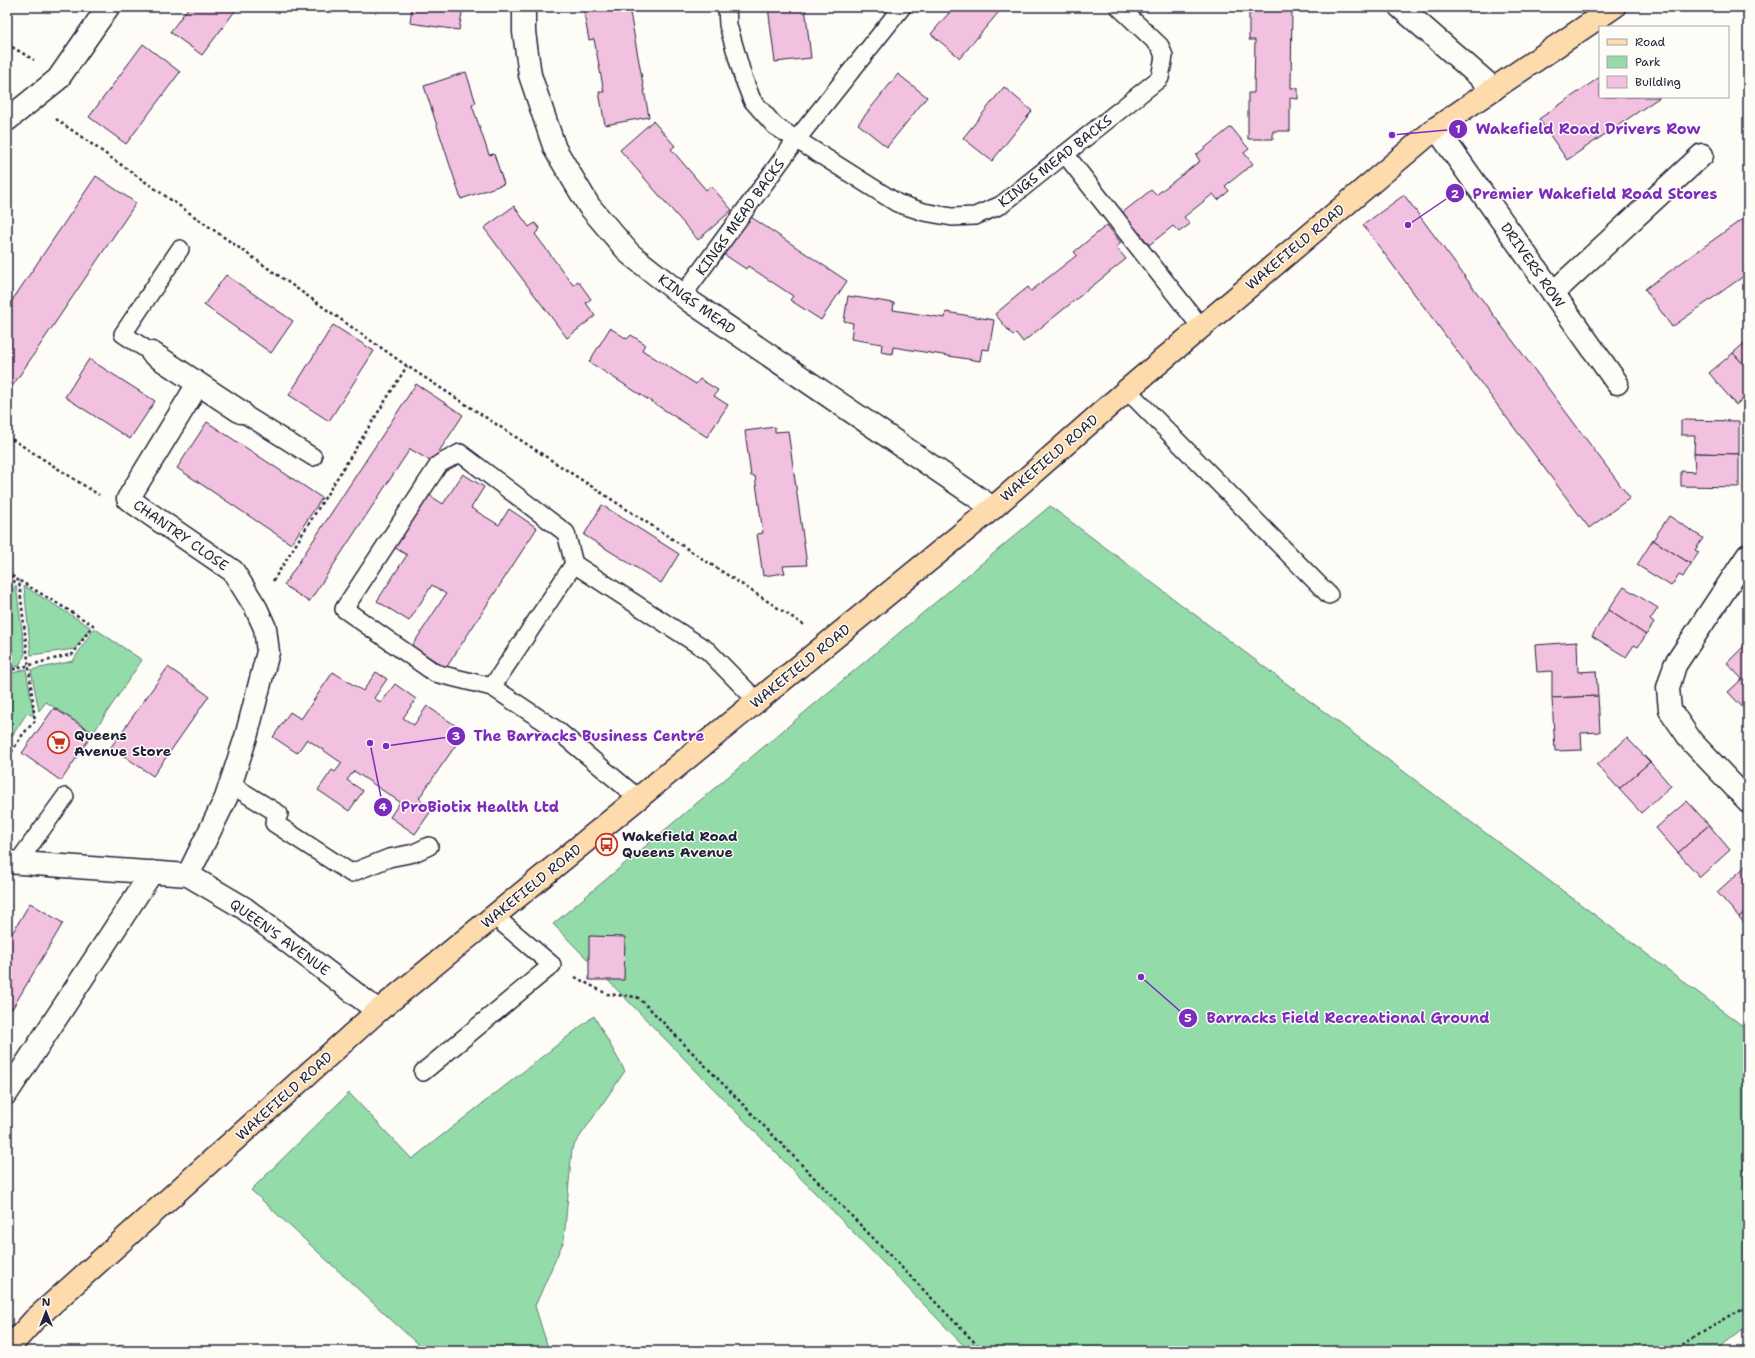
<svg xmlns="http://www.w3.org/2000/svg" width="1755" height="1358" viewBox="0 0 1755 1358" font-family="'Shantell Sans',sans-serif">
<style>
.green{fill:#94dbaa;stroke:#5b7e72}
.building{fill:#f3c1e0;stroke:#22223b}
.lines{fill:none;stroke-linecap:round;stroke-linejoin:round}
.lane-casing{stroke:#22223b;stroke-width:20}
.street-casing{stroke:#22223b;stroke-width:25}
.primary-casing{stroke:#22223b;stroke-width:25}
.path{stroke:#22223b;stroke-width:2.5;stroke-dasharray:3 3;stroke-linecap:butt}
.lane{stroke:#fdfcf7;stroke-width:17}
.street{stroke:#fdfcf7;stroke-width:22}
.primary{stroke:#fedbac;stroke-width:22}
.labels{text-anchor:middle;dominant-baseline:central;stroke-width:3;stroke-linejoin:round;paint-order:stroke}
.street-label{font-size:14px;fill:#22223b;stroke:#fdfcf7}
.poi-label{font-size:14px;font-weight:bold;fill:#22223b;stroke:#fdfcf7;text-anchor:start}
.leader{fill:none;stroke:#7b2cbf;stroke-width:1.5}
.callout-dot{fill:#7b2cbf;stroke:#fdfcf7;stroke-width:1.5}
.mark-label{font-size:12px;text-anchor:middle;font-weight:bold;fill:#fff}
.callout-label{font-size:15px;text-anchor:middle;font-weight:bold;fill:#7b2cbf;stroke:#fdfcf7;stroke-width:3;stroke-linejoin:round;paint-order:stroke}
</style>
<rect width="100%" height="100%" fill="#fdfcf7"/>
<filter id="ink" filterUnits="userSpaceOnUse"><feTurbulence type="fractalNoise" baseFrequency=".025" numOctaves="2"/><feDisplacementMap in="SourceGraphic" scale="8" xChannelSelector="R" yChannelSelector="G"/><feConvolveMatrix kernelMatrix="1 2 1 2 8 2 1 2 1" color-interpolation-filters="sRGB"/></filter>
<g filter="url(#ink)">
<g class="green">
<path d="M1050,506L1748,1030V1326L1716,1351H969L553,924Z"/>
<path d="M16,585L25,654L19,666L7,669V599Z"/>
<path d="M24,586L90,627L75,649L31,655Z"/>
<path d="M94,628L142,660L93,733L46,702L39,711L31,670L73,661Z"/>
<path d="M26,669L34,716L27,713L8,742L7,675Z"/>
<path d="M594,1016L625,1071L572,1148L564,1240L535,1306L549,1351H425L251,1190L349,1093L412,1159Z"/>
</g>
<g class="building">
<path d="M189,7H238L202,55L170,32Z"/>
<path d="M412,7H463L459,30L410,23Z"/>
<path d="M589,7H629L649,117L605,125L599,92H604L594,39L589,40L583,8Z"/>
<path d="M768,7H805L811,58L775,62Z"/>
<path d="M954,7H1003L960,58L931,34Z"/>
<path d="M1249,7H1292L1291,88H1298V99L1290,98V131H1273V139H1248V93H1254L1255,40H1249Z"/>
<path d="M143,44L180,72L126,144L89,117Z"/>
<path d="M466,72L476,103L472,105L489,155L494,154L504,184L461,199L424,86Z"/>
<path d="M898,74L927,97L887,147L858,124Z"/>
<path d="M1600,77V97H1660L1567,160L1539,119Z"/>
<path d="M1004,87L1032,111L992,161L963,138Z"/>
<path d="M653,121L675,146L671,149L706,190L711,186L732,210L698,240L620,150Z"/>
<path d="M1231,127L1249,149L1244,153L1253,164L1225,186L1229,191L1218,200L1213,194L1184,217L1190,224L1179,232L1173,226L1149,245L1140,233L1133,236L1117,217L1151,190L1156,195L1200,161L1196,155Z"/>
<path d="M96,176L136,203L7,394V308Z"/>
<path d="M1404,195L1630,498L1589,528L1363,225Z"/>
<path d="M514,206L529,227L535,223L540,229L535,234L573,285L578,281L591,299L586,303L595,316L567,338L484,228Z"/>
<path d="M745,213L847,281L821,320L790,300L793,296L748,266L746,269L719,251Z"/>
<path d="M1748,215V273L1672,327L1645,289Z"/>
<path d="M1107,225L1121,243L1116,247L1126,259L1023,342L1016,333L1013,336L995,314L1028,287L1031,291L1077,255L1074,252Z"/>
<path d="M226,275L293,321L271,353L204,305Z"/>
<path d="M848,296L894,303L893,310L945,318L946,312L994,320L989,350L982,349L980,361L893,347L892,354L881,352L882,344L851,339L853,323L844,321Z"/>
<path d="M333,325L374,351L329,421L289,395Z"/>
<path d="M610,328L627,339L631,335L645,344L642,350L696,384L700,379L718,390L714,396L728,405L707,437L589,362Z"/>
<path d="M1748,340V369L1733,353Z"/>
<path d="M1733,353L1748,369V394L1736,405L1709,373Z"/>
<path d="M89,359L155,401L130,439L65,397Z"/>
<path d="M416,384L463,415L432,462L410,449L309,602L284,585Z"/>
<path d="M1681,420L1739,421V454L1694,453L1695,435H1681Z"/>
<path d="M207,422L322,498L291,544L177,468Z"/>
<path d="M775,427V432L788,431L807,565L783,566L785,573L763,576L757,534L763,533L755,476H751L745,431Z"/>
<path d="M1694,453L1739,454V487L1681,486V471L1695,472Z"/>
<path d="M463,474L484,487L471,508L499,525L509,509L537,528L446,668L412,646L446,594L432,585L409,621L377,601L407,555L392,546L426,493L443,504Z"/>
<path d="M602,505L679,554L661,583L584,535Z"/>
<path d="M1669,516L1703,538L1695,550L1699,552L1691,564L1653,540Z"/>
<path d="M1653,540L1691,564L1683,577L1679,575L1671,586L1637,565Z"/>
<path d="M1624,587L1658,608L1650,620L1654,623L1646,635L1608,610Z"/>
<path d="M1608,610L1646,635L1638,647L1634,645L1626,657L1592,636Z"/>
<path d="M1577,642L1578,672L1596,671L1598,696L1552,698V671L1537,672L1535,645Z"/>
<path d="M1745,645L1748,648V713L1728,692L1742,679L1727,663Z"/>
<path d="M168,667L209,696L153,776L111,747Z"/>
<path d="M333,672L363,691L376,672L387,679L374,698L381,703L395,684L416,699L403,718L414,725L427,706L465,732L419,798L433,808L415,834L390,817L400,802L354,771L347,780L363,791L349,811L318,790L332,770L335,772L342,763L307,739L297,753L273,737L290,712L301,719Z"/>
<path d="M1598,696L1600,732L1581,733L1582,750L1555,751L1552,698Z"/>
<path d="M54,708L93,733L61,781L22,753Z"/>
<path d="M1627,738L1650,762L1619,789L1597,765Z"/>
<path d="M1650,762L1671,786L1641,813L1619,789Z"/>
<path d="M1687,801L1709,825L1678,853L1656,828Z"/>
<path d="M1709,825L1730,850L1700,877L1678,853Z"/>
<path d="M1747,865L1748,909L1739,917L1717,892Z"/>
<path d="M30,903L63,923L12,1009L7,1006V942Z"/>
<path d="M1748,909V927L1739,917Z"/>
<path d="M589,936L625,937L624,980H589Z"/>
<path d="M123,1344L127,1351H110Z"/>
</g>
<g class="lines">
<defs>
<g id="lane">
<path d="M727,7L728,25L743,77L752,100L775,126L897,203L924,212L952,217L975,216L1001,205L1160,78L1164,56L1160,46L1119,7"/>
<path d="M1065,154L1201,327"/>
<path d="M683,295L797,139L902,7"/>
<path d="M152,353L123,334L180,249"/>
<path d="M1127,390L1329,595"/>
<path d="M241,412L313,457"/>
<path d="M492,687L435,673L344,609L439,464L460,453L566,533L574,564"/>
<path d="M230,784L279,814L274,823L351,873L389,858L414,853L429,846"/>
<path d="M638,798L557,730L492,687L574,564L708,651L757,701"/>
<path d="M18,862L65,797"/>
<path d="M423,1072L552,965L494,916"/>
</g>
<g id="street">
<path d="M524,7V32L530,75L555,149L589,206L630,254L691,302L993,508"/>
<path d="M1400,7L1494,89"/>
<path d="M7,120L58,79L108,7"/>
<path d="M1436,128L1617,383"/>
<path d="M1553,293L1702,155"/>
<path d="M152,353L241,412"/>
<path d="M1748,555L1675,665L1668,688L1670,710L1692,742L1748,801"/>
<path d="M7,862L188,875L244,908L378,1011"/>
<path d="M188,875L226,798L246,737L268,652L265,628L256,608L233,571L128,499L198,384"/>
<path d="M7,1093L152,872"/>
</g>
<path id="primary" d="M7,1350L34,1320L378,1011L993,508L1127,390L1436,128L1614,7"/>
</defs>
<use href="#lane" class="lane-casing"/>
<use href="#street" class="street-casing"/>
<use href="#primary" class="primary-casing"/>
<g class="path">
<path d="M7,44L34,60"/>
<path d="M56,119L407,366L804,625"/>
<path d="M7,436L99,495"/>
<path d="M7,572L19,581L35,721L23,734L7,759"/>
<path d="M273,581L407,366"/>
<path d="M7,593L16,579"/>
<path d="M7,671L73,654L93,625L20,581"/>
<path d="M575,977L607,994L637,997L650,1009L983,1351"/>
<path d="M1672,1351L1748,1305"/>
</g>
<use href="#lane" class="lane"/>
<use href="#street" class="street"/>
<use href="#primary" class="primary"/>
</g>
</g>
<defs>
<symbol id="supermarket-ring" viewBox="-11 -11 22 22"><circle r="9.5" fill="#fdfcf7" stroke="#c8321e" stroke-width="1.5"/><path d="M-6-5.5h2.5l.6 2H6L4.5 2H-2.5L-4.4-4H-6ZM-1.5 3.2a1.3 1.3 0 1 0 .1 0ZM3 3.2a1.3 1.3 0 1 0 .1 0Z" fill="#c8321e"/></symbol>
<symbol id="bus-ring" viewBox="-11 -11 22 22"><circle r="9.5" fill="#fdfcf7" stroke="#c8321e" stroke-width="1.5"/><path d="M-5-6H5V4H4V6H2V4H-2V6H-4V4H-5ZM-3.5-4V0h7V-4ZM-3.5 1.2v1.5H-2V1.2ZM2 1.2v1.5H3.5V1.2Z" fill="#c8321e"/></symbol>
</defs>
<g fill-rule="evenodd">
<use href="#supermarket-ring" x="46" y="730" width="25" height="25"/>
<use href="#bus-ring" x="594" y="832" width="25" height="25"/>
</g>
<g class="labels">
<g class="street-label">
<text transform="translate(1055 161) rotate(-38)">KINGS MEAD BACKS</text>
<text transform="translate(740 217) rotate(-54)">KINGS MEAD BACKS</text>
<text transform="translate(1295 247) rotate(-40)">WAKEFIELD ROAD</text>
<text transform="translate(1533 265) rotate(55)">DRIVERS ROW</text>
<text transform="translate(697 304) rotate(36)">KINGS MEAD</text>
<text transform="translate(1049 458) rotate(-41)">WAKEFIELD ROAD</text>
<text transform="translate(181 535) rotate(35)">CHANTRY CLOSE</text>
<text transform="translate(800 666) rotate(-39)">WAKEFIELD ROAD</text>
<text transform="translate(531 886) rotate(-39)">WAKEFIELD ROAD</text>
<text transform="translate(280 937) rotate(36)">QUEEN'S AVENUE</text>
<text transform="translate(284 1096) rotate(-42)">WAKEFIELD ROAD</text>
</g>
<g class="poi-label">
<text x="74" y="735">Queens<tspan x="74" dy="16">Avenue Store</tspan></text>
<text x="622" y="836">Wakefield Road<tspan x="622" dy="16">Queens Avenue</tspan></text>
</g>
</g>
<path class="leader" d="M1392 135L1458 129M1408 225L1455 193M386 746L456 736M370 743L383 807M1141 977L1188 1018"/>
<g class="callout-dot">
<circle cx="1392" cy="135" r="4"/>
<circle cx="1408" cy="225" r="4"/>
<circle cx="386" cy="746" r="4"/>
<circle cx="370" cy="743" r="4"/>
<circle cx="1141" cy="977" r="4"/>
<circle cx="1458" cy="129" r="10"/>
<circle cx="1455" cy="193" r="10"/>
<circle cx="456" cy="736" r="10"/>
<circle cx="383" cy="807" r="10"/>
<circle cx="1188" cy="1018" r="10"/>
</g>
<g class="mark-label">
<text x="1458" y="133">1</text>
<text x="1455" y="198">2</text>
<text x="456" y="740">3</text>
<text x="383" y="811">4</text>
<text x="1188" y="1022">5</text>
</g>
<g class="callout-label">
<text x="1588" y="134">Wakefield Road Drivers Row</text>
<text x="1595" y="199">Premier Wakefield Road Stores</text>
<text x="589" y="741">The Barracks Business Centre</text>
<text x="480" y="812">ProBiotix Health Ltd</text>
<text x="1348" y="1023">Barracks Field Recreational Ground</text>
</g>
<rect width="1755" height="1358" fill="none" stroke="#fdfcf7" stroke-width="24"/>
<rect x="12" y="12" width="1731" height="1334" fill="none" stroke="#22223b" stroke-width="1.5" filter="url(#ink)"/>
<rect x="1599" y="26" width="130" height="72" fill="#fdfcf7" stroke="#a5a5ac"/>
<rect x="1607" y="39" width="20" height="6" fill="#fedbac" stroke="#a5a5ac"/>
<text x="1635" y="46" font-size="12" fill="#22223b">Road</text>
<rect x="1607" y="56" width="20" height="12" fill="#94dbaa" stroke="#a5a5ac"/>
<text x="1635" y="66" font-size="12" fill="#22223b">Park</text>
<rect x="1607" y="76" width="20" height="12" fill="#f3c1e0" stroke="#a5a5ac"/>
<text x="1635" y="86" font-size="12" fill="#22223b">Building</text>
<g transform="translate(46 1312)" stroke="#fdfcf7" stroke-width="3" paint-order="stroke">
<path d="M0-3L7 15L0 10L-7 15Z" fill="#22223b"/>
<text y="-6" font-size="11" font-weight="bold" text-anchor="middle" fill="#22223b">N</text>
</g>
</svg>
